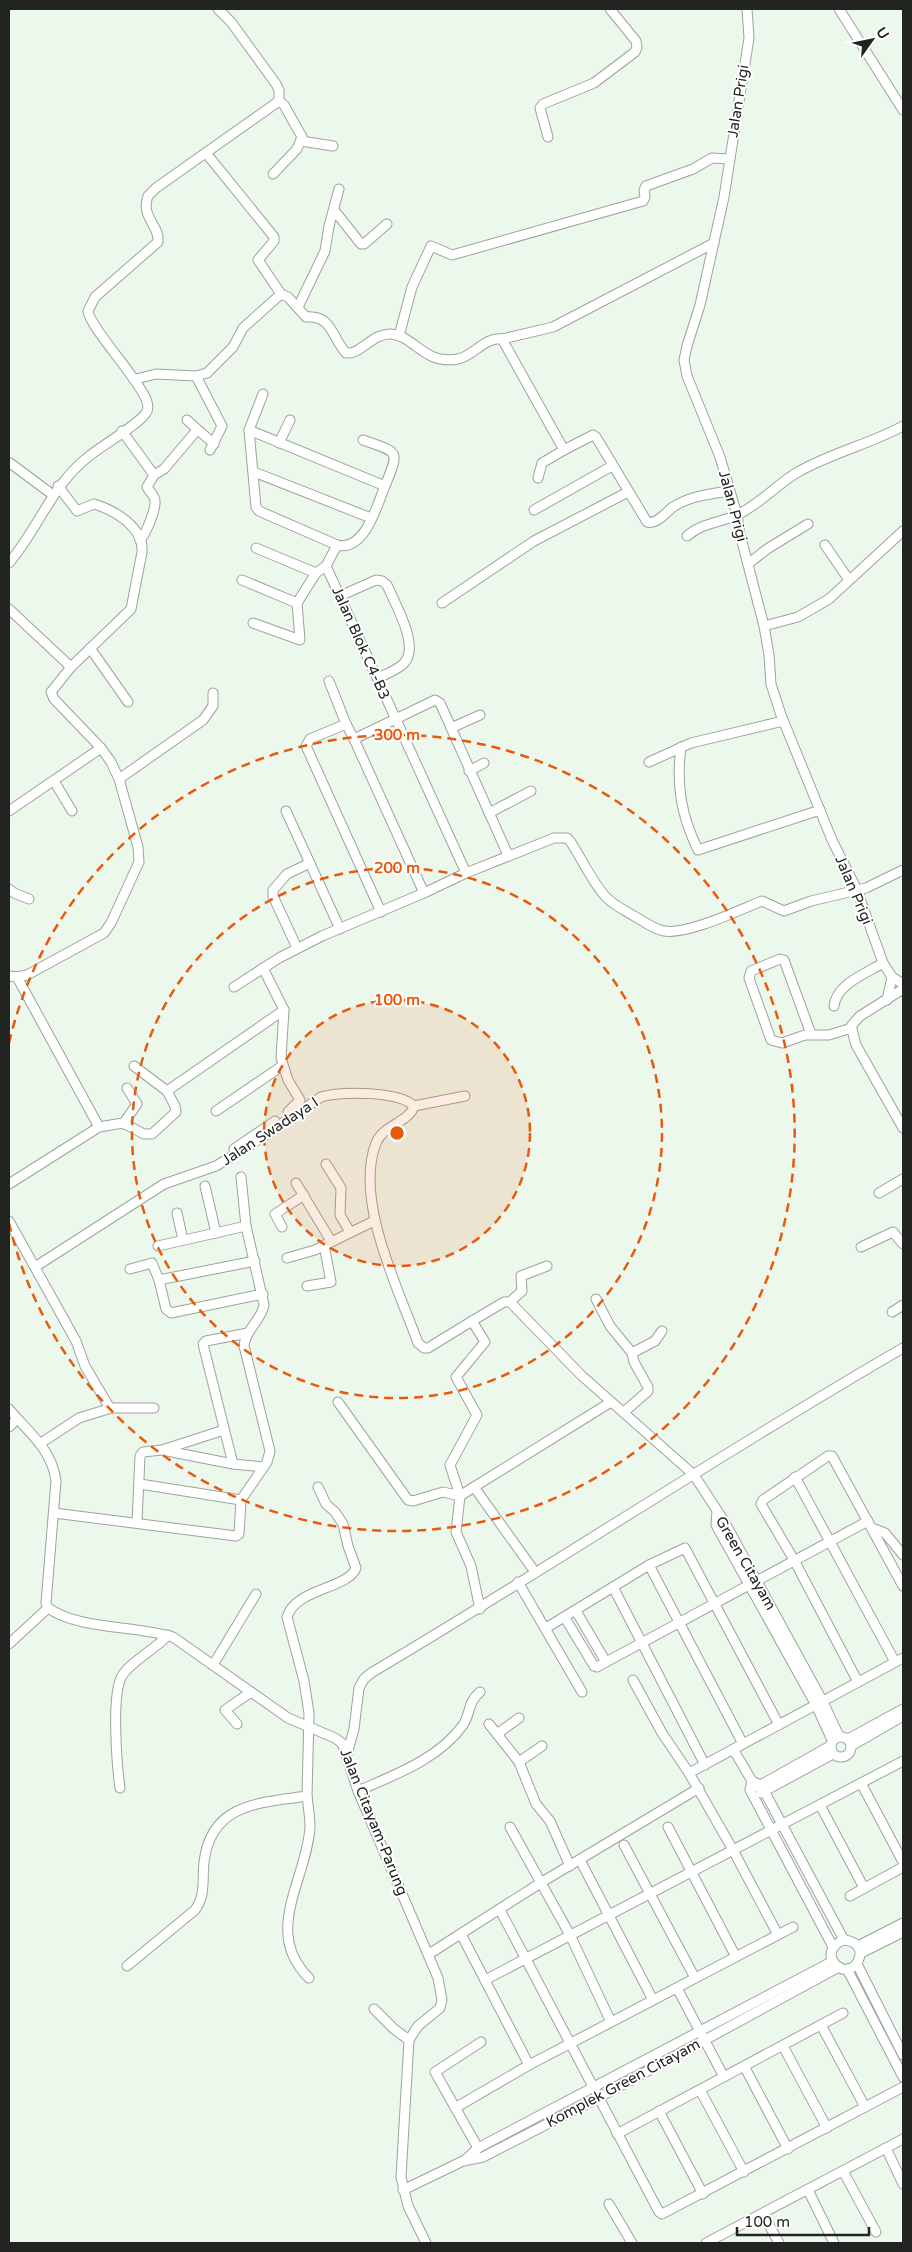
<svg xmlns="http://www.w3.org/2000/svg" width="912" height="2252" viewBox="0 0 912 2252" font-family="'Varela Round',sans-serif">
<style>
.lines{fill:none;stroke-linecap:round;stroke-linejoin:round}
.minor-casing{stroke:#9ba49b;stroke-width:11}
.minor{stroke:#fff;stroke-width:9}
.ring{fill:none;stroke:#e8590c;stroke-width:2.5;stroke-dasharray:9 6}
.labels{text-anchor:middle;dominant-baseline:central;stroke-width:4;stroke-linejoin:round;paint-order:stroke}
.street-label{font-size:15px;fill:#212421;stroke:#fff}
.centre{fill:#e8590c;stroke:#fff;stroke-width:2.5}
.ring-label{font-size:15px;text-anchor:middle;font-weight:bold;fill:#e8590c;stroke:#fff;stroke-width:4;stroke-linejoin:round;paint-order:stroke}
</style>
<rect width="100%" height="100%" fill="#edf8ed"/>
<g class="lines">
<defs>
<g id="minor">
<path d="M747,9L749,38L724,197L700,305L687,346L684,360L687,376L720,457L737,515L740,534L764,626L769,655L771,684L781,715L832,840L857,890L883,963L892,977L903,984"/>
<path d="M839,9L903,110"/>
<path d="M548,137L540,108L543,104L594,83L635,52L637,47L636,41L610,9"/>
<path d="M301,141L333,146"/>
<path d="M206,153L274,237V241L258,260L281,294"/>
<path d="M273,174L297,149L302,137L284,105L279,101"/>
<path d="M334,210L361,244H364L387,224"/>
<path d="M298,307L325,251L329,226L339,189"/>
<path d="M399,336L412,287L431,246L452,255L643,201L645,197L644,190L646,186L693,169L712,158L729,159"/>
<path d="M502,339L553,327L714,243"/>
<path d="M196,376L222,426L210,450"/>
<path d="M136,379L156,374L196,376L207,373L233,347L243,328L281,294L288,297L306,317C332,315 331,336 346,353C361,355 372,333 391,334C415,336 423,365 458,359C474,356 484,337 502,339L564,450L593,435L596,437L647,522C657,525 666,512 673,507C690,496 710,494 729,491"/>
<path d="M263,394L249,430L256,507L259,511L337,545"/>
<path d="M187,420L214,444"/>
<path d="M249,430L385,486C377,505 365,552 337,545L326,566L316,573L297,603L300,640L253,623"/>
<path d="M122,431L154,475L147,487C149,491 155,496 155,501C156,509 146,534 140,540"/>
<path d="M363,440C399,453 400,449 385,486"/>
<path d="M279,443L290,420"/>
<path d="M10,463L53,495"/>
<path d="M254,472L371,518"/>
<path d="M154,475L164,469L197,430"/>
<path d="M538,478L542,463L564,450"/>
<path d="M534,510L612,466"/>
<path d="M687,536C703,522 721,523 739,514C761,503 777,484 798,472C831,453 870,444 903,426"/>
<path d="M825,545L849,580"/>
<path d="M256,548L316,573"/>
<path d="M9,563C38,529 52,485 88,457C102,445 137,426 146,413C149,409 148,404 146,399C137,377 89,326 88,311L95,297L158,242C160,225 140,217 148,196L156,188L279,101V90L276,84L231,22L218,9"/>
<path d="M748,564L767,549L808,524"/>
<path d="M326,566L466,873"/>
<path d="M242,580L297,603"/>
<path d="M340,596L376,580L382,581L387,585C395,604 419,644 405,662C400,669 386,674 378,678"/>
<path d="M442,603L534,541L628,492"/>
<path d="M9,609L71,667"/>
<path d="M764,626L798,617L829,599L903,531"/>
<path d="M90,648L128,702"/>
<path d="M329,681L346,724"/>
<path d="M451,728L480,715"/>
<path d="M354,739L346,724L310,739L306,746L381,912"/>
<path d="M681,747C676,785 681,815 698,850L820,810"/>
<path d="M649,762L691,743L783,721"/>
<path d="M469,771L484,763"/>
<path d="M119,779L203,720L213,706V693"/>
<path d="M54,781L72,811"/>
<path d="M9,811L101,748"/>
<path d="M286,811L340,929"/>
<path d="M489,813L531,791"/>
<path d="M9,889L14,893L29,899"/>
<path d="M424,893L354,739L435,700L440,703L508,855"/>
<path d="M297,948L273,896V890L287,874L310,863"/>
<path d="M263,968L284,1010L281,1058L288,1080L300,1100L288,1112"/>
<path d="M9,976L17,977L27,975L104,933L111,923L139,862L138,847L119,779L111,762L101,748L54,699L51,692L71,667L131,609L142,552C144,527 114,510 94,504L77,511L58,486"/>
<path d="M17,977L99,1127"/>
<path d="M234,987L279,958L322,936L424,893L466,873L554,838H567L570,841C582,859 591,880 605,896C613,905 624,910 634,916C643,921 653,929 664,931C688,935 739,910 762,901L784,911L811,901L866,888L903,870"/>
<path d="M903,989L860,1016L851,1026L856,1045L903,1128"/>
<path d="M887,1000L892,977"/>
<path d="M834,1006C836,984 867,973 883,963"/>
<path d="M811,1034L784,960L780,959L751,971L749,978L771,1040L782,1043L805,1035H829L852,1028"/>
<path d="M134,1066L167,1091"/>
<path d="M414,1106L465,1096"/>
<path d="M216,1111L282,1066"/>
<path d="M123,1124L137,1104L127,1088"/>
<path d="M234,1149L275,1121"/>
<path d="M326,1164L341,1188L340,1215L350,1232"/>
<path d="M296,1183L331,1241"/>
<path d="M9,1184L99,1127L123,1123L144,1134H152L176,1112L175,1106L167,1091L284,1010"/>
<path d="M205,1186L216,1233"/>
<path d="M879,1193L903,1179"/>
<path d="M177,1213L183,1240"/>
<path d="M9,1221L76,1341L85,1366L108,1405V1409L79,1418L41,1443"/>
<path d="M282,1227L275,1214L304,1195"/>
<path d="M158,1246L246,1226"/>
<path d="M861,1247L893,1232L903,1244"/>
<path d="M287,1258L315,1250L374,1221"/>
<path d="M35,1267L164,1184L216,1166L252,1144L321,1097C341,1091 399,1091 414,1106C410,1122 383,1125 376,1143C354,1200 398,1288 418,1343L424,1348H428L472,1321"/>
<path d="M130,1269L152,1263L159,1280L255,1261"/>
<path d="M159,1280L166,1309L171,1313L263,1294"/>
<path d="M307,1286L331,1282L324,1245"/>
<path d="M596,1299L610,1326L632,1353L634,1362L648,1387V1391L624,1412"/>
<path d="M510,1302L522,1291L521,1276L547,1266"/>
<path d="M892,1312L903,1305"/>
<path d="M632,1353L655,1341L662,1331"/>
<path d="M338,1402L408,1500L413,1501L443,1492L460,1496"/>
<path d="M108,1408H154"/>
<path d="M9,1409C28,1432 52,1449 56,1481L46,1603L48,1608C80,1630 134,1625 173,1637L288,1718L335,1738L342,1743L358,1791L438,1978L442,2000L440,2008L418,2026L409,2040L401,2177L408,2206L426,2243"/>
<path d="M9,1427L17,1419"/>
<path d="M165,1449L224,1430"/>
<path d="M233,1464L203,1344L206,1341L248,1333"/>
<path d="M795,1477L895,1662"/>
<path d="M140,1484L241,1500"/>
<path d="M474,1487L611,1402"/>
<path d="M460,1496L450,1465L477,1415L456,1377L485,1342L472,1321L504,1302H510L581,1375L694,1475L724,1521L823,1702L839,1736"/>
<path d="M717,1511L716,1525L816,1705L832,1740"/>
<path d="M54,1513L236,1536L239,1534L241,1500L267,1462L270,1451L244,1346C245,1330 261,1321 264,1305L246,1226L241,1177"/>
<path d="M137,1522L140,1456L143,1452L162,1450L233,1464L263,1467"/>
<path d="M872,1528L885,1533L903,1555"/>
<path d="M649,1565L743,1744"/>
<path d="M518,1582L582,1692"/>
<path d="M613,1587L705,1765"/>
<path d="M480,1609L471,1566L456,1532L460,1496L474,1487L535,1572"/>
<path d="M576,1611L606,1662L868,1521"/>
<path d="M565,1618L594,1666L597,1667L606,1662"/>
<path d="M546,1628L649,1565L685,1548L779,1725"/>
<path d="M9,1644L48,1608"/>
<path d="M213,1665L256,1594"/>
<path d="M633,1680L662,1733L689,1773"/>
<path d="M858,1682L794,1560L761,1504L763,1500L828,1456H832L903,1586"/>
<path d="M237,1724L225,1710L251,1692"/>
<path d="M489,1724L519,1762L536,1804L550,1821L570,1866"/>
<path d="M497,1734L519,1718"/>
<circle cx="841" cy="1747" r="10"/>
<path d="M848,1739L903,1709"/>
<path d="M851,1746L903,1716"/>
<path d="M733,1749L752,1781L761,1785L844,1940C876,1943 853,1984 835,1964C826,1954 834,1943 844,1940"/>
<path d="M347,1754L354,1729L359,1688L364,1679L371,1673C550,1567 723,1452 903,1348"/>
<path d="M519,1762L542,1746"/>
<path d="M752,1781L750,1790L833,1947"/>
<path d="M861,1783L903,1862"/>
<path d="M757,1787L830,1746"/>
<path d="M120,1788C117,1766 111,1694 122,1676C129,1663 157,1648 168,1635"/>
<path d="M358,1791C394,1775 439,1759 463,1725C471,1713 467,1703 480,1692"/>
<path d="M761,1793L833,1754"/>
<path d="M307,1796C308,1806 310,1817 310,1827C307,1879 262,1932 309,1978"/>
<path d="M820,1805L864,1888"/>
<path d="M510,1827L570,1935L611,2022"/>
<path d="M668,1827L736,1957"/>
<path d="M624,1845L695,1978"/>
<path d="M580,1860L653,2000"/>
<path d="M850,1896L903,1867"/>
<path d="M500,1910L659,2212L662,2214L903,2087"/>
<path d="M461,1934L529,2065"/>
<path d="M778,1935L733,1850L689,1773L903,1658"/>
<path d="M858,1946L903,1923"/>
<path d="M861,1953L903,1932"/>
<path d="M429,1954L542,1882L699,1788"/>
<path d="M857,1964L903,2055"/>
<path d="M127,1966L195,1910C206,1895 202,1880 204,1862C211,1803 260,1803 307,1796L309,1713L304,1681L287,1617C296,1588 348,1589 356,1568L348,1546L343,1524L335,1512L326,1504L318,1487"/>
<path d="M847,1969L903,2077"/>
<path d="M485,1980L903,1761"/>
<path d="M677,1988L724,2077"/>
<path d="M374,2009L394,2029L409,2040"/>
<path d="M821,2025L865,2107"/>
<path d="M783,2046L827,2128"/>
<path d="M744,2066L788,2149"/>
<path d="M700,2090L744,2172"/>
<path d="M455,2108L529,2065L793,1927"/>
<path d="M659,2111L703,2194"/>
<path d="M617,2134L843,2013"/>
<path d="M478,2148L435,2072L481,2042"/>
<path d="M886,2148L903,2184"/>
<path d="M464,2161L478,2148L833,1961"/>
<path d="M843,2171L876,2232"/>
<path d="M403,2190L463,2161L483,2157L598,2098L839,1967"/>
<path d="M808,2190L834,2243"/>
<path d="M609,2204L632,2243"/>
<path d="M763,2214L779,2243"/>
<path d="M706,2243L903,2139"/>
</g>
</defs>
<use href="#minor" class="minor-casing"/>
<use href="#minor" class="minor"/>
</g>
<circle cx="397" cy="1133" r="133" fill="#e8590c" fill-opacity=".12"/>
<g class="ring">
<circle cx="397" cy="1133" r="133"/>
<circle cx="397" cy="1133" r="265"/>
<path d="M9 1043A398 398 0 1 1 9 1223"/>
</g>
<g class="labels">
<g class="street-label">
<text transform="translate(738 101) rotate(-81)">Jalan Prigi</text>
<text transform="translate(733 506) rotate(75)">Jalan Prigi</text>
<text transform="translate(361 643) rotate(66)">Jalan Blok C4-B3</text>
<text transform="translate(854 890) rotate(67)">Jalan Prigi</text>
<text transform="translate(270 1131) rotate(-33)">Jalan Swadaya I</text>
<text transform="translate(746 1563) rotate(60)">Green Citayam</text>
<text transform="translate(374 1822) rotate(68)">Jalan Citayam-Parung</text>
<text transform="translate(623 2083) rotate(-28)">Komplek Green Citayam</text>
</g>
</g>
<circle cx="397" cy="1133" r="8" class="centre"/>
<g class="ring-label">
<text x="397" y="740">300 m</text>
<text x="397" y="873">200 m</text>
<text x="397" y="1005">100 m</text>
</g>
<rect width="912" height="2252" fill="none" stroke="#212421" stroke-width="20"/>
<g transform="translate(872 40) rotate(57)" stroke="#ffffff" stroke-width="4" paint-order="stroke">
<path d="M0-4L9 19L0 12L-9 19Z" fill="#212421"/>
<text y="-8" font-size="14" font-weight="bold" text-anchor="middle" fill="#212421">U</text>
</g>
<path d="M737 2227v8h132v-8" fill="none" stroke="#212421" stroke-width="2.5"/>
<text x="744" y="2227" font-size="15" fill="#212421" stroke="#ffffff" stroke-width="4" paint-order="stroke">100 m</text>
</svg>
